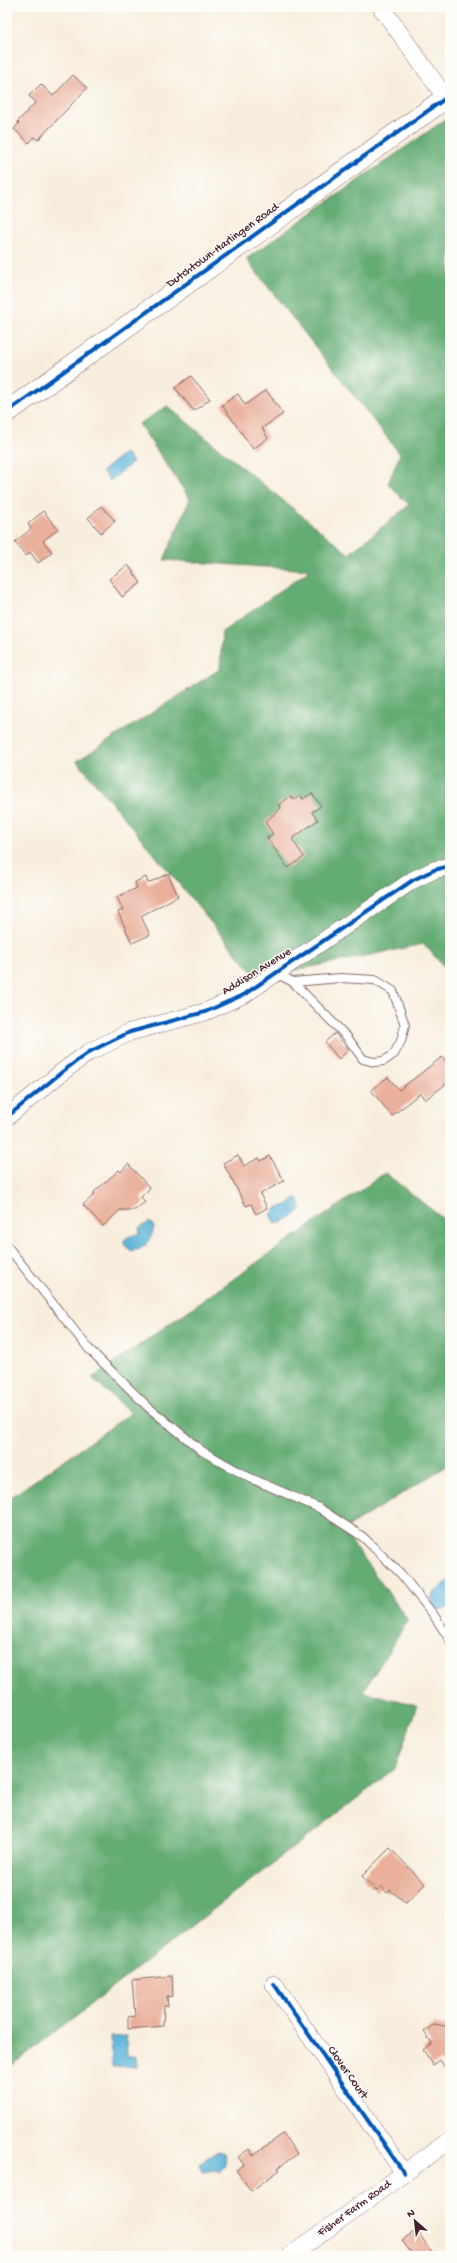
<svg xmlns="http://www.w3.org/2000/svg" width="457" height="2263" viewBox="0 0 457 2263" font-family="'Gochi Hand',sans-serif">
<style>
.forest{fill:#64ac73;stroke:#57664f}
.water{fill:#5bb5d8;stroke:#526a82}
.building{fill:#e9b09b}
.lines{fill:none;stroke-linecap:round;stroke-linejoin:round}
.service-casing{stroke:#876769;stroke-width:10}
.minor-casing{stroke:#876769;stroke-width:18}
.tertiary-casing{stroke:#876769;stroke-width:22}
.service{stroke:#fff;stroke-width:8}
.minor{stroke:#fff;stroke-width:17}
.tertiary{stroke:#fff;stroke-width:21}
.cycleway-casing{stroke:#fdfcf7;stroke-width:6}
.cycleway{stroke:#0057b8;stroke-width:4}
.labels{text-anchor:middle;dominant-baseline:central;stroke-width:3;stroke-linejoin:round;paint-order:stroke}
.street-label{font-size:12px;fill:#4a1f2b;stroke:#fdfcf7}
</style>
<rect width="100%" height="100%" fill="#fdfcf7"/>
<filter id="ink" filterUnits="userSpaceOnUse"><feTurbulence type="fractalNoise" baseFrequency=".025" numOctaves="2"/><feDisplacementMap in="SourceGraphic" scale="8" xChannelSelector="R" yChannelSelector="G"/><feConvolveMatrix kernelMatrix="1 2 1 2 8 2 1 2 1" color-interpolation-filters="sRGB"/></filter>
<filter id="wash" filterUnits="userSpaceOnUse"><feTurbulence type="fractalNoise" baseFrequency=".012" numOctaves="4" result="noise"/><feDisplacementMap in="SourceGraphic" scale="16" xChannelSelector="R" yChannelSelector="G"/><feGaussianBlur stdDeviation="0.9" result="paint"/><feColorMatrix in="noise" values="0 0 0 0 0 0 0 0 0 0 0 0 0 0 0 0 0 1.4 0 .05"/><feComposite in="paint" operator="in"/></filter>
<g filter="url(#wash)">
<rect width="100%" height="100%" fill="#f8eedd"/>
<g class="forest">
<path d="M450,116V974L424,944L257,978L77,761L220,669L222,632L310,570L164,560L190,499L139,424L167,406L349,554L409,505L388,484L400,454L246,259Z"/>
<path d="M385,1173L450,1224V1464L343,1530L408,1620L363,1692L417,1705L395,1769L7,2069V1500L131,1413L92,1378Z"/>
</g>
<g class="water">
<path d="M125,453L133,462L110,481L102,471Z"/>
<path d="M295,1198L298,1199L302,1209C298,1215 288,1218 281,1223L275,1222L271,1214L277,1208L287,1205Z"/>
<path d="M150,1222L154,1227C151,1239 147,1249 132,1251C113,1239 132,1236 140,1233L139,1228Z"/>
<path d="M450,1579V1608L435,1610L430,1605L433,1594Z"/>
<path d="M126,2036L127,2056H136L137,2066L112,2067L111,2037Z"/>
<path d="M218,2151L224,2153C228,2161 224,2168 219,2172L215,2170L202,2172L199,2163Z"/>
</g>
<g id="blocks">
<g class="building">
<path d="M73,75L87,88L38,140L34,137L29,143L14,129L19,123L17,122L36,102L29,96L41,84L53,96Z"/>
<path d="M191,376L210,399L194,411L175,388Z"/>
<path d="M266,390L283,414L262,428L268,438L253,449L222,405L238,394L245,405Z"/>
<path d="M101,506L115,521L101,533L88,518Z"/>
<path d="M43,511L58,529L43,541L52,552L38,563L30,552L26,556L15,542L31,529L28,524Z"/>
<path d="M128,565L141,583L122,597L109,579Z"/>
<path d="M312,793L321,806L312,812L318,820L292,839L304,857L288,868L267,838L273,834L265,822L281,808L278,805L291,796L294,800L300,795L303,799Z"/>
<path d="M168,874L178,896L141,916L150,935L132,943L118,912L123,910L117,897L137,888L135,882L146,877L148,883Z"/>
<path d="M335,1033L349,1050L339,1059L325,1042Z"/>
<path d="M442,1057L450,1067V1081L425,1100L420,1093L392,1116L371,1090L388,1077L399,1090Z"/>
<path d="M238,1155L244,1166L259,1158L261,1161L270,1156L284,1181L260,1194L267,1208L256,1214L251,1204L246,1206L223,1163Z"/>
<path d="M128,1164L150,1188L141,1197L145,1202L135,1210H120L103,1226L83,1205L95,1194L94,1192L102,1185L119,1170L121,1172Z"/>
<path d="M390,1848L425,1884L406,1903L390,1890L387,1893L381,1886L376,1891L362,1876Z"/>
<path d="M172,1976L173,1996L167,1997L168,2006H164L163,2026L128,2029V2017L135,2016L132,1980Z"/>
<path d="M434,2024L450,2027V2075L440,2060L433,2065L423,2050L432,2043L424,2032Z"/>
<path d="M283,2134L297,2154L278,2168L280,2170L251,2191L236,2170L244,2165L238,2157L249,2149L253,2155Z"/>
<path d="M417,2230L434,2256H413L402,2240Z"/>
</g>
</g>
</g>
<g filter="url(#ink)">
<use href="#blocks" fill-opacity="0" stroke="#876769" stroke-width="1"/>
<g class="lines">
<defs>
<g id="service">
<path d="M276,973L293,982L341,978L375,980L393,991L405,1025L401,1041L394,1054L384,1061L374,1062L363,1059L347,1037L293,982"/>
<path d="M7,1246L89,1349L148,1407L202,1451L248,1477L319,1508L363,1537L401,1574L433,1614L450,1640"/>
</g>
<g id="minor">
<path d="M381,7L446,98"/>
<path d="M7,1117L62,1072L89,1052L130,1032L205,1012L245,994L413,880L434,870L450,866"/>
<path d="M274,1984L404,2173"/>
<path id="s1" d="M290,2256L450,2140"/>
</g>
<path id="tertiary" d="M7,412L450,95"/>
</defs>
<use href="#service" class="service-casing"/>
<use href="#minor" class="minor-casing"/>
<use href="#tertiary" class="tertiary-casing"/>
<use href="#service" class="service"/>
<use href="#minor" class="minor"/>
<use href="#tertiary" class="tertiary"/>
<defs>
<g id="cycleway">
<path d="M7,412L450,95"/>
<path d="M7,1117L62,1072L89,1052L130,1032L205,1012L245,994L413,880L434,870L450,866"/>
<path d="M274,1984L404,2173"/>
</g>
</defs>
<use href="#cycleway" class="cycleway-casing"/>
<use href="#cycleway" class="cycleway"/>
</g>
</g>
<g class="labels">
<g class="street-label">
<text transform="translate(223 246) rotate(-36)">Dutchtown-Harlingen Road</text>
<text transform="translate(257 972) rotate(-32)">Addison Avenue</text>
<text transform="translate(347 2073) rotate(55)">Clover Court</text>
<text stroke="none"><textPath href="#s1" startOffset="80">Fisher Farm Road</textPath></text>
</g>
</g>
<rect width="457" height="2263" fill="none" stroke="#fdfcf7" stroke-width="24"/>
<g transform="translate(415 2221) rotate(332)" stroke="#fdfcf7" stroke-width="3" paint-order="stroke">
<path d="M0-3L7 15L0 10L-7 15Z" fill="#4a1f2b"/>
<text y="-6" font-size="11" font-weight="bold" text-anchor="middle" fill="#4a1f2b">N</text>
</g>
</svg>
